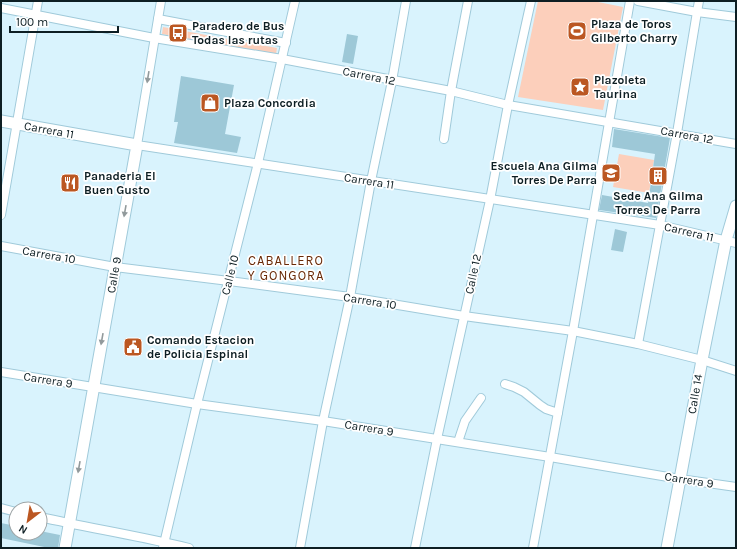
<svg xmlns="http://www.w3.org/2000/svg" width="737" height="549" viewBox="0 0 737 549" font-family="Karla,sans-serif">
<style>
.green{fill:#fccfbb}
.building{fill:#9dc8d7}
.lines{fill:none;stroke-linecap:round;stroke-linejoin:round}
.minor-casing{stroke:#a0cada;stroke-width:10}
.tertiary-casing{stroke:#a0cada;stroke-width:13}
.minor{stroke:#fff;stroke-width:8}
.tertiary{stroke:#fff;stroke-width:11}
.oneway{fill:#929a9c}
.labels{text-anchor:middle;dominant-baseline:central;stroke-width:3.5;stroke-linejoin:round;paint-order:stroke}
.poi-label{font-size:12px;font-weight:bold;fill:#0d1e23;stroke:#fff;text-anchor:start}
.street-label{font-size:12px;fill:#0d1e23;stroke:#fff}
.neighbourhood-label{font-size:13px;letter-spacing:1px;fill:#692a07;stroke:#fff}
</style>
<rect width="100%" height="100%" fill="#d9f3fd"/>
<g class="green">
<path d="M538,1H593L623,7L603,110L518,97Z"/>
<path d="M163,27L277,48L276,54L162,34Z"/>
<path d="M619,154L654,160L649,193L613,187Z"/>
</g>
<g class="building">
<path d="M347,34L358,36L353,64L342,62Z"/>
<path d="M181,76L234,85L225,134L241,137L237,153L174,143L178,122H174Z"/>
<path d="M614,129L670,138L656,218L599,210L602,195L648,203L655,154L612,147Z"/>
<path d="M615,229L627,232L623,252L611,250Z"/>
<path d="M1,523L16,526V533H40V531L60,535L58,548H49L1,538Z"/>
</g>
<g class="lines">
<defs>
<g id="minor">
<path d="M161,1L137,145L660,225L736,243"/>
<path d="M638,1L697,12L736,17"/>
<path d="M1,8L154,38L282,59L451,91L508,105L736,144"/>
<path d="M158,19L286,43"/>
<path d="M444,139L451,91L468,1"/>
<path d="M1,215L38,1"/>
<path d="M1,246L115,267L229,281L350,297L464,316L573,331L638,344L702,360L736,371"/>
<path d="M638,344L677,133L697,12L699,1"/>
<path d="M1,372L197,404L323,421L550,457L680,479L736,487"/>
<path d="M505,384L514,387L524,392L540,405L546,409L558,413"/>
<path d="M458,442L465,421L481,398"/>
<path d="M1,508L16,512"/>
<path d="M40,517C89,528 140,536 189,548"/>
<path d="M163,548L197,404L258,163L295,1"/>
<path d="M300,548L323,421L350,297L371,181L392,81L406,1"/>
<path d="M415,548L437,439L490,200L508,105L531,1"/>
<path d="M533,548L573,331L630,1"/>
</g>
<g id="tertiary">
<path d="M1,121L137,145L65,548"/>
<path d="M667,548L680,479L702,360L726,240L736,206"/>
</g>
</defs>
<use href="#minor" class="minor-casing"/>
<use href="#tertiary" class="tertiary-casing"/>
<use href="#minor" class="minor"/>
<use href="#tertiary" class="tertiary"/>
</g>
<defs><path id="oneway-solid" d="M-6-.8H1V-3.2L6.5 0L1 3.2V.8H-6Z"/></defs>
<g class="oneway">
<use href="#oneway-solid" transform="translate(148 77) rotate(99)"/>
<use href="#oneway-solid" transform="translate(125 211) rotate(100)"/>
<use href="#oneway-solid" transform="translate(102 339) rotate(100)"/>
<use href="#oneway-solid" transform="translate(79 467) rotate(100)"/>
</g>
<defs>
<symbol id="stadium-square" viewBox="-11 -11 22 22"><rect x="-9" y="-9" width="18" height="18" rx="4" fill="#bb5722" stroke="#fff"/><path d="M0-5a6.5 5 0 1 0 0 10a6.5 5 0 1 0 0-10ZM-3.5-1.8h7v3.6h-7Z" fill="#fff"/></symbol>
<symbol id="bus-square" viewBox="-11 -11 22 22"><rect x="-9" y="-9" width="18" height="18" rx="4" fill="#bb5722" stroke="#fff"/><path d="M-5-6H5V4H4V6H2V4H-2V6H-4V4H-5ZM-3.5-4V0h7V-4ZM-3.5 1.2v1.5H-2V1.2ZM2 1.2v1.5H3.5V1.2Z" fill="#fff"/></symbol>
<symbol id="sight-square" viewBox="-11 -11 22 22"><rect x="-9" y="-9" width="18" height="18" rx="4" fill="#bb5722" stroke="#fff"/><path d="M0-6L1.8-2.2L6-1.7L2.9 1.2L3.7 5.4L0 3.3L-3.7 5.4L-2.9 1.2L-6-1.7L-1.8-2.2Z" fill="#fff"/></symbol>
<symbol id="shop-square" viewBox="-11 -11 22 22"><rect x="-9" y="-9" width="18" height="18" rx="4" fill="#bb5722" stroke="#fff"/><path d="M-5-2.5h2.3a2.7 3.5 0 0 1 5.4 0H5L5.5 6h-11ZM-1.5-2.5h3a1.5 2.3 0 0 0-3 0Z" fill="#fff"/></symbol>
<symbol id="school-square" viewBox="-11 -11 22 22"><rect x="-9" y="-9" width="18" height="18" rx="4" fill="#bb5722" stroke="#fff"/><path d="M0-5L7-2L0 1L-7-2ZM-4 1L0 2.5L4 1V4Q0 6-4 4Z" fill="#fff"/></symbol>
<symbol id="building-square" viewBox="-11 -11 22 22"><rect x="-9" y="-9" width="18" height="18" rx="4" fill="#bb5722" stroke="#fff"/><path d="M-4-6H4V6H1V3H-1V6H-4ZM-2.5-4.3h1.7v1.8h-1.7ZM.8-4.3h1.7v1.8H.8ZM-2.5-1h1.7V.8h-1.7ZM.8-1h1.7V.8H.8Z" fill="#fff"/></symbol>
<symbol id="restaurant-square" viewBox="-11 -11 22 22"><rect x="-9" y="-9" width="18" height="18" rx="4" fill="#bb5722" stroke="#fff"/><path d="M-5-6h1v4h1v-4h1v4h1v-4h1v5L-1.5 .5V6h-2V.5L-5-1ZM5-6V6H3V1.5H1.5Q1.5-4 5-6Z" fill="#fff"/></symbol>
<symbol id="civic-square" viewBox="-11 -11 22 22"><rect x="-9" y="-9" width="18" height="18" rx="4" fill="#bb5722" stroke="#fff"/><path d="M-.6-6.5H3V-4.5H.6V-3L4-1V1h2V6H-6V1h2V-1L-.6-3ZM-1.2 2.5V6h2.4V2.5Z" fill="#fff"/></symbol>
</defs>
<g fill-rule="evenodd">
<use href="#stadium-square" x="566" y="20" width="22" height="22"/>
<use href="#bus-square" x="167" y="22" width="22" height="22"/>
<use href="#sight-square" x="569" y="76" width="22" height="22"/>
<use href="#shop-square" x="199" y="92" width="22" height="22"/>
<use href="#school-square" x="600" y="162" width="22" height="22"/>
<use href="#building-square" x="647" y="165" width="22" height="22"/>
<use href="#restaurant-square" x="59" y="172" width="22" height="22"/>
<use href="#civic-square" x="122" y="336" width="22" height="22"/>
</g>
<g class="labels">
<g class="poi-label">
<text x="591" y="24">Plaza de Toros<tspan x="591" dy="14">Gilberto Charry</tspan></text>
<text x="192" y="26">Paradero de Bus<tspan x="192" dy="14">Todas las rutas</tspan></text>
<text x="594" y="80">Plazoleta<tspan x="594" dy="14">Taurina</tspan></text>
<text x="224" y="103">Plaza Concordia</text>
<text x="597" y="166" text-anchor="end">Escuela Ana Gilma<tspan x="597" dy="14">Torres De Parra</tspan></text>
<text x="84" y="176">Panaderia El<tspan x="84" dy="14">Buen Gusto</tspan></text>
<text x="658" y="196" text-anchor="middle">Sede Ana Gilma<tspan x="658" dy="14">Torres De Parra</tspan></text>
<text x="147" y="340">Comando Estacion<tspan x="147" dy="14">de Policia Espinal</tspan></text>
</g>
<g class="street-label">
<text transform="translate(369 76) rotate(11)">Carrera 12</text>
<text transform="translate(49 130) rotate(10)">Carrera 11</text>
<text transform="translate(687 135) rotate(10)">Carrera 12</text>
<text transform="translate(369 181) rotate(9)">Carrera 11</text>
<text transform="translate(689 232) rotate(13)">Carrera 11</text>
<text transform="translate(49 255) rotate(10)">Carrera 10</text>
<text transform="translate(473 274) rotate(-78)">Calle 12</text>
<text transform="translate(114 275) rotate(-80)">Calle 9</text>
<text transform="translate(230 275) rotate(-76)">Calle 10</text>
<text transform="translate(370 301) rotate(9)">Carrera 10</text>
<text transform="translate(48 380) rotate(9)">Carrera 9</text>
<text transform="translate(695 394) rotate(-80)">Calle 14</text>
<text transform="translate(369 428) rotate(9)">Carrera 9</text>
<text transform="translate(689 480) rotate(9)">Carrera 9</text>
</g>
<g class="neighbourhood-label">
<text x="286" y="260">CABALLERO<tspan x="286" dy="15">Y GONGORA</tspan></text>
</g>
</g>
<rect width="737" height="549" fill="none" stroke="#0d1e23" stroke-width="4"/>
<g transform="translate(28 521) rotate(211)"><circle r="19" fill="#ffffff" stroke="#9ea5a7"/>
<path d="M0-3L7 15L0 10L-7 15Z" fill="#bb5722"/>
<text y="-6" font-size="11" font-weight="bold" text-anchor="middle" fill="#0d1e23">N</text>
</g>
<path d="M10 26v6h108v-6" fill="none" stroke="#0d1e23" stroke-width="2"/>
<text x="16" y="26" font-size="12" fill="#0d1e23" stroke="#ffffff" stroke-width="3" paint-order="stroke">100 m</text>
</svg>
